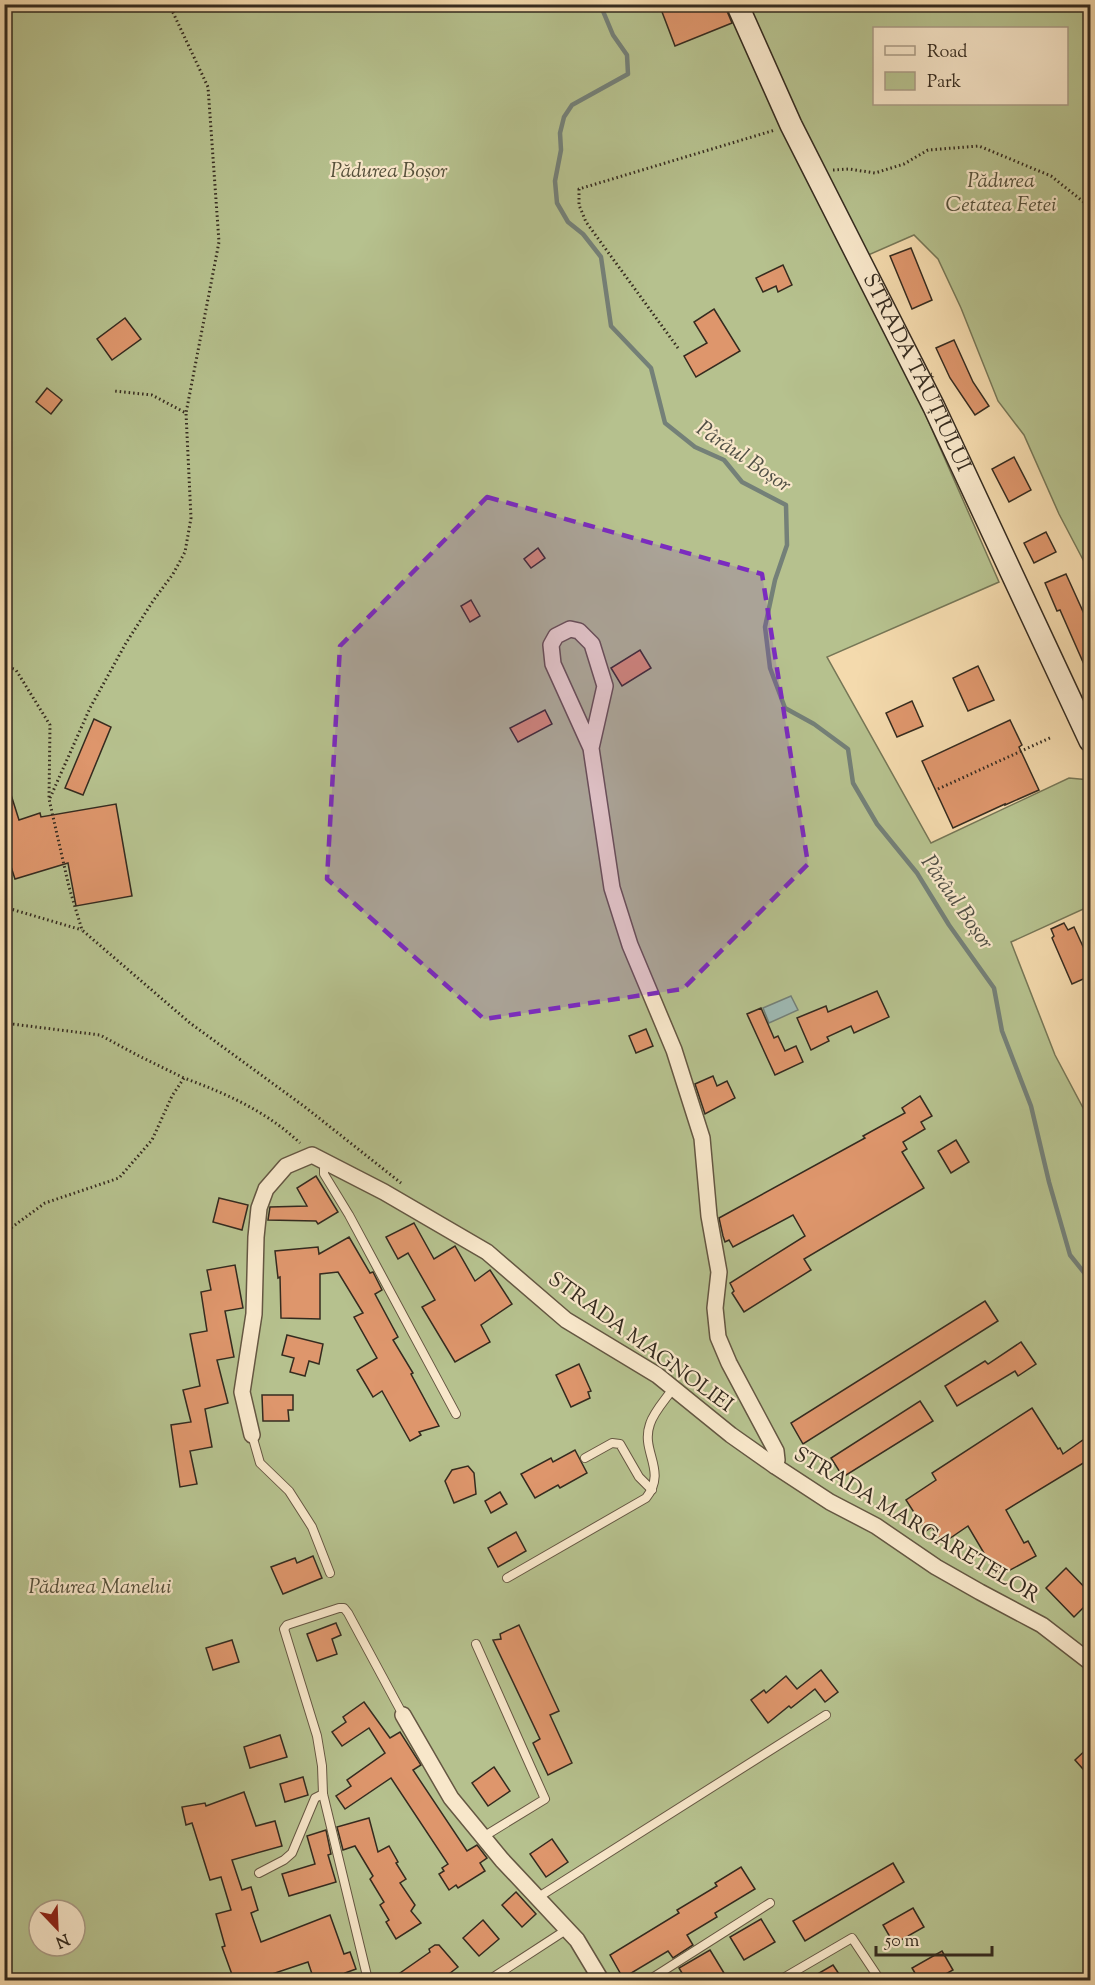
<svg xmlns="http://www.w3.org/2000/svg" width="1095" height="1985" viewBox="0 0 1095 1985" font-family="'Sorts Mill Goudy',serif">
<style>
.green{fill:#b6c18e;stroke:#767656;stroke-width:1.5;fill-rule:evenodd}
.water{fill:#9eb9b3;stroke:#748078;stroke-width:1.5}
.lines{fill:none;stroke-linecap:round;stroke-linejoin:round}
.stream{stroke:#748078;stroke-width:4.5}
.building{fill:#de966c;stroke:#352b1f;stroke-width:1.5}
.lane-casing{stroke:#655742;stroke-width:10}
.street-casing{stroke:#655742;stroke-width:18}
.secondary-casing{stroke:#352b1f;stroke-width:24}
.path{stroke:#352b1f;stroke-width:3;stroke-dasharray:1.5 3;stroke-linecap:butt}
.lane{stroke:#f8e7ca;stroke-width:8}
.street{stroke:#f8e7ca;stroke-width:15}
.secondary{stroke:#f8e7ca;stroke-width:21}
.marked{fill:#7b2cbf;fill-opacity:0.2;stroke:#7b2cbf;stroke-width:4.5;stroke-dasharray:12 8;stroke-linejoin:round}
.labels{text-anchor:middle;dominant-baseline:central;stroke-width:4.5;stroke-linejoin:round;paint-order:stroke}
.park-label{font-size:21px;font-style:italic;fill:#55503b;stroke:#f8e7ca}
.street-label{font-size:21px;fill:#352b1f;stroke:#f8e7ca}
.water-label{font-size:22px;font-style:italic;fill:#4f4e44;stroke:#f8e7ca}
</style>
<rect width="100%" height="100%" fill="#f4daad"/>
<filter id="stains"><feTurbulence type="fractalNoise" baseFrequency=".00333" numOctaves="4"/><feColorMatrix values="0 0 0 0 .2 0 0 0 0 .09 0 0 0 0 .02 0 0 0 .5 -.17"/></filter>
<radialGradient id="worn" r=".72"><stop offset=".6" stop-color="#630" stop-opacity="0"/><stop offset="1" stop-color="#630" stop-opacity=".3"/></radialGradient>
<path class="green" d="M4,5H1090V573L1059,514L1024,435L998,401L961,308L938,259L914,235L850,263L919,400L999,582L827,657L931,843L1069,778L1090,780V906L1011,942L1055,1055L1090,1121V1158L1088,1160L1090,1179V1980H5ZM874,28H1066V104H874ZM39,1910H75V1946H39Z"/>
<path class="water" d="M791,996L798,1010L769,1023L763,1008Z"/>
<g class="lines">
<path class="stream" d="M600,4L613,35L627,55L628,74L572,105L564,117L560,133L561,150L555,181L557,203L568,222L583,234L601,257L611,326L651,368L665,423L695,447L724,460L742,482L786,505L787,545L775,580L765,627L770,668L785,708L814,724L848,749L853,783L877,824L917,873L949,925L994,988L1002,1031L1031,1106L1049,1182L1070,1255L1090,1280"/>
</g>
<g class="building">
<path d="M659,4H724L732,23L675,46Z"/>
<path d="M911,248L932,300L912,309L890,256Z"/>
<path d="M783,265L792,285L778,292L776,286L763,292L756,278Z"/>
<path d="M714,309L740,351L696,377L684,356L707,343L694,322Z"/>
<path d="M125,318L141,339L112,360L97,339Z"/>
<path d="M954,340L973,382L989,406L975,415L950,378L936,348Z"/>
<path d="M47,388L62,400L51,414L36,402Z"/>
<path d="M1014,457L1031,490L1009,502L992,469Z"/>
<path d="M1046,532L1056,552L1034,563L1024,543Z"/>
<path d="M538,548L545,558L531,568L524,559Z"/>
<path d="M1066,574L1090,627V678L1060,610L1057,611L1045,583Z"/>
<path d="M471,600L480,616L470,622L461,606Z"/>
<path d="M640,650L651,668L622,686L611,668Z"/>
<path d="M978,666L994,700L968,711L953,678Z"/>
<path d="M912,701L923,726L897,737L886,713Z"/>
<path d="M545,710L552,724L518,742L510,728Z"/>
<path d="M94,719L111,727L83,795L65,788Z"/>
<path d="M1010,720L1022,745L1019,747L1039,790L1005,805V804L953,828L922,761Z"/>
<path d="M7,782L19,820L40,813L41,817L116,804L132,896L76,906L68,863L15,879L4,845V783Z"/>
<path d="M1064,923L1068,930L1074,927L1086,953L1090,951V976L1072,984L1052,938L1054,936L1051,929Z"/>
<path d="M877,991L889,1017L854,1033L851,1026L827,1037L829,1041L811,1050L797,1018L826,1006L828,1012Z"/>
<path d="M761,1008L774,1038L778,1036L785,1051L796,1046L803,1062L775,1075L747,1014Z"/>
<path d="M646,1029L653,1046L636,1053L629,1036Z"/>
<path d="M713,1076L717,1086L727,1081L735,1098L705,1114L695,1084Z"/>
<path d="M920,1096L932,1116L921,1122L925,1129L903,1142L907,1149L902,1152L924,1188L804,1259L811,1270L744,1312L732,1293L734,1291L730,1283L805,1236L793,1215L733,1247L729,1240L725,1242L723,1236L719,1218L865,1138L863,1136L905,1113L902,1108Z"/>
<path d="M956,1140L969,1162L951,1173L938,1151Z"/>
<path d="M316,1176L338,1212L318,1224L316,1221L268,1220L270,1207L307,1206L297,1188Z"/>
<path d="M219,1198L248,1205L242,1230L213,1222Z"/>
<path d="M414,1223L434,1259L455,1246L475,1281L490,1270L512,1304L481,1325L490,1342L455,1362L422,1307L435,1300L408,1253L398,1259L386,1237Z"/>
<path d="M349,1237L370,1273L373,1272L382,1290L375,1294L398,1337L393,1340L413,1373L411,1374L439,1426L419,1432L421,1435L410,1441L382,1391L373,1397L357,1370L377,1358L354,1317L363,1313L338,1272L320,1274V1319L281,1318L280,1277L278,1278L275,1251L318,1247L319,1254Z"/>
<path d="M235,1265L243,1308L225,1311L234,1357L217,1360L228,1403L205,1409L212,1447L190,1451L197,1484L180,1487L171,1425L191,1422L183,1390L200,1386L190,1334L207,1331L201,1292L211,1290L207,1270Z"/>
<path d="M985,1301L998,1321L803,1444L791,1423Z"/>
<path d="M287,1335L323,1344L319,1364L309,1361L305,1376L290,1372L294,1358L282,1355Z"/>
<path d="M1021,1342L1036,1364L1018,1376L1015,1371L957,1406L945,1386L985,1361L988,1364Z"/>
<path d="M579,1364L591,1391L588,1392L590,1398L571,1407L556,1375Z"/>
<path d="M262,1395H293V1410H288L289,1421H263Z"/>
<path d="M920,1401L933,1421L843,1477L831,1458Z"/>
<path d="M1032,1408L1058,1449L1060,1448L1063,1454L1090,1435V1459L1006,1510L1024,1543L1028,1541L1036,1556L1001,1575L995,1563L991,1565L968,1526L943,1543L932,1527L926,1531L906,1500L936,1480L932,1473Z"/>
<path d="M575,1450L587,1473L560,1488L558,1485L535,1498L521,1474L551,1458L553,1462Z"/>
<path d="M468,1466L474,1473L476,1494L454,1503L445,1481L452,1470Z"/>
<path d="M500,1492L507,1504L491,1513L485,1501Z"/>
<path d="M516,1532L526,1551L498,1567L488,1548Z"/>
<path d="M313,1556L322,1578L283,1594L271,1567L295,1558L297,1563Z"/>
<path d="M1066,1568L1090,1593V1601L1074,1617L1046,1588Z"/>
<path d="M336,1623L341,1635L332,1639L337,1654L317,1661L307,1634Z"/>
<path d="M519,1625L559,1711L550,1715L572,1763L548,1775L533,1743L540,1739L493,1640L501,1639L500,1634Z"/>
<path d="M232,1640L239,1662L213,1670L206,1648Z"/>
<path d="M821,1670L838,1692L825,1702L815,1689L791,1708L789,1706L768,1723L751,1700L764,1690L766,1693L786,1676L797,1689Z"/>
<path d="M364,1702L390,1738L400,1732L421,1765L413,1770L467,1851L477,1845L487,1858L480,1863L485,1871L458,1888L456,1885L449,1890L439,1874L444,1871L442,1868L448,1864L391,1778L345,1809L336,1796L351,1786L347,1780L385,1753L369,1728L342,1746L332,1732L346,1722L343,1717Z"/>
<path d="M280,1735L287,1757L250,1768L244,1747Z"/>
<path d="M1090,1746V1777L1075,1760Z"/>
<path d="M494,1767L510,1791L488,1806L472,1783Z"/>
<path d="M303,1777L308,1795L285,1802L280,1784Z"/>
<path d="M244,1792L256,1826L275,1821L282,1846L232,1860L242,1890L251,1887L258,1910L251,1913L261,1942L330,1915L344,1954L350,1952L356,1969L345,1973L347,1980H314L308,1962L254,1980H234L222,1947L225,1946L216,1914L231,1910L221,1877L210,1880L192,1823L186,1825L182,1807L205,1803L206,1806Z"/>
<path d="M369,1818L378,1852L389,1846L398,1862L396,1863L406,1879L400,1883L415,1905L411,1911L421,1923L396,1939L386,1922L389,1920L380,1905L384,1902L370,1879L373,1876L355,1846L343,1850L337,1827Z"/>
<path d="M326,1830L331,1854L328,1855L336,1882L289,1896L282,1874L315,1864L307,1836Z"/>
<path d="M552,1839L568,1862L546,1877L530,1854Z"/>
<path d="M893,1863L904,1882L805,1941L793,1921Z"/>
<path d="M741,1867L755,1889L715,1913L717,1917L687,1935L693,1945L673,1958L668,1951L623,1978L610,1955L679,1913L677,1910L717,1886L715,1883Z"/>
<path d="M516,1892L536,1914L522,1927L502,1905Z"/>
<path d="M913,1908L924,1927L894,1944L883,1925Z"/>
<path d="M761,1919L775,1942L744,1960L730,1937Z"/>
<path d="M483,1920L499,1939L479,1956L463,1938Z"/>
<path d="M435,1945H439L458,1967L441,1980H390L430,1952L429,1949Z"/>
<path d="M710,1950L724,1973L711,1980H686L679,1968Z"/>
<path d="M942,1951L953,1970L935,1980H919L912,1968Z"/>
<path d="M833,1965L843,1980H807Z"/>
</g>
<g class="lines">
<defs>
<g id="lane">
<path d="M328,1163L324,1169V1174L349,1215L456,1414"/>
<path d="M252,1435L260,1463L289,1491L312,1527L330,1573"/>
<path d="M585,1458L612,1443L620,1444L639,1477L652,1490"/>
<path d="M507,1578L646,1498C668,1470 640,1452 650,1424C654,1411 667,1398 674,1387"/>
<path d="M476,1644L545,1799L483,1837"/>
<path d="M259,1873L284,1860L292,1853L315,1798L323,1794"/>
<path d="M537,1898L826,1715"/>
<path d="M368,1980L323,1794L322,1766L317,1736L284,1629L287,1625L339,1608H344L348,1613L403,1715"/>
<path d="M489,1980L566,1930"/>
<path d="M649,1980L770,1903"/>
<path d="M780,1980L852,1938L880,1980"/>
</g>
<g id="street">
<path d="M591,748L605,686L592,644L579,631L570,629L556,636L551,645L553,664L591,748L612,888L630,945L674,1050L702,1138L709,1216L719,1272L715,1308L718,1337L729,1363L776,1451L777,1460L775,1466"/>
<path d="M252,1435L242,1392L254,1314L256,1237L259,1208L266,1189L286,1166L312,1155L384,1192L487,1252L566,1320L657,1375L731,1435L775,1466L830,1502L876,1526L936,1567L980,1592L1042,1625L1090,1662"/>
<path d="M403,1715L451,1798L502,1860L577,1940L601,1980"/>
</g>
<g id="secondary">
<path id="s1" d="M737,4L791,125L934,407L1090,741"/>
</g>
</defs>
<use href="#lane" class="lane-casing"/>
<use href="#street" class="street-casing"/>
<use href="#secondary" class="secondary-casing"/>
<g class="path">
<path d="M169,4L208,87L219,242L186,413"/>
<path d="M833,170L849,169L875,173L904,164L928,150L979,146L1051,176L1090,207"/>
<path d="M678,348L586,222L579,205V189L775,130"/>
<path d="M4,665L16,670L50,725L49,799L69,887L82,930L190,1023L305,1107L401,1183"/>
<path d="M938,789L1052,737"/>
<path d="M50,798L90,708L126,643L153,601L173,574L185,552L191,518L186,413L152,395L114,391"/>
<path d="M4,907L82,930"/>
<path d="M4,1023L100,1035L139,1056L184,1078"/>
<path d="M4,1233L45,1203L119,1178L152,1140L172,1096L184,1078C227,1094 266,1111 300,1143"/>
</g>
<use href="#lane" class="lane"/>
<use href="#street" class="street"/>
<use href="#secondary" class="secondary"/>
</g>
<path class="marked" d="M487,497L762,574L808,864L683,989L484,1019L327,879L340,646Z"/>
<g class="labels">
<g class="park-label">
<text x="389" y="172">Pădurea Boșor</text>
<text x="1001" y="182">Pădurea<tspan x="1001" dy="24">Cetatea Fetei</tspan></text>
<text x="100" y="1588">Pădurea Manelui</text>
</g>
<g class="street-label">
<text stroke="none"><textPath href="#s1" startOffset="410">STRADA TĂUȚIULUI</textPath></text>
<text transform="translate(640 1343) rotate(36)">STRADA MAGNOLIEI</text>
<text transform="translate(916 1526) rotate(31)">STRADA MARGARETELOR</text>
</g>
<g class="water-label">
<text transform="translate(743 458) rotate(34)">Pârâul Boșor</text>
<text transform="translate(956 903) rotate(55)">Pârâul Boșor</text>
</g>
</g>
<rect width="1095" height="1985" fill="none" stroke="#f4daad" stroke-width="24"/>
<rect x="6" y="6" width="1083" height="1973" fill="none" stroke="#352b1f" stroke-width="3"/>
<rect x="12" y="12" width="1071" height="1961" fill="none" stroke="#352b1f" stroke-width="1.5"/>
<rect x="873" y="27" width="195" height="78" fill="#f8e7ca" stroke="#aa9c86" stroke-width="1.5"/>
<rect x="885" y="46" width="30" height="9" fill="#f8e7ca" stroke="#aa9c86" stroke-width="1.5"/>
<text x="927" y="57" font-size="18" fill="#352b1f">Road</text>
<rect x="885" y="72" width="30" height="18" fill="#b6c18e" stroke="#aa9c86" stroke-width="1.5"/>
<text x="927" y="87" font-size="18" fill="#352b1f">Park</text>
<g transform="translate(57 1928) rotate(157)"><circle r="28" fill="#f8e7ca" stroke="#aa9c86" stroke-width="1.5"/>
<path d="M0-4.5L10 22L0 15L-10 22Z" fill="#8f2418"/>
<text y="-9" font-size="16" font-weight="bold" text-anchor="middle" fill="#352b1f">N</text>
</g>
<path d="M876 1946v9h116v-9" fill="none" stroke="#352b1f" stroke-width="3"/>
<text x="885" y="1946" font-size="18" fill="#352b1f" stroke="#f8e7ca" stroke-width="4.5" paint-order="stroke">50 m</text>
<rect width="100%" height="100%" filter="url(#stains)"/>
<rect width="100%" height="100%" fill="url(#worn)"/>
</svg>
